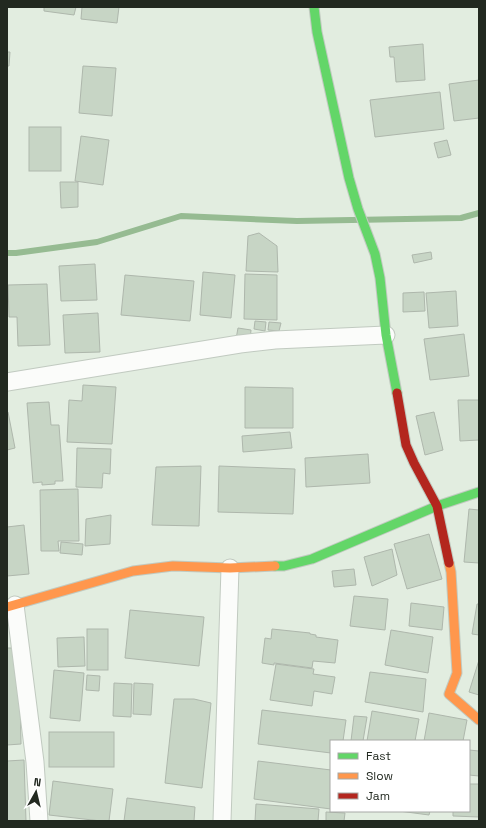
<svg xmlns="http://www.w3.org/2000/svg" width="486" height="828" viewBox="0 0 486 828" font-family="'Space Grotesk',sans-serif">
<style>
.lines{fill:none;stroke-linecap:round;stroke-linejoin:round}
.stream{stroke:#96bb92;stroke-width:6}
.building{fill:#c7d5c5;stroke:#aeb7ac}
.street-casing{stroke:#c1cac0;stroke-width:19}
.fast-casing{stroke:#c1cac0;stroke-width:11}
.slow-casing{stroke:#c1cac0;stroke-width:11}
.jam-casing{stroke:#c1cac0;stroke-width:11}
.street{stroke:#fbfcfa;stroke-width:17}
.fast{stroke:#63d668;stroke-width:9}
.slow{stroke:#ff974d;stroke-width:9}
.jam{stroke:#b3261e;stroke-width:9}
</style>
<rect width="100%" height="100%" fill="#e2ede0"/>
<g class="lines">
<path class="stream" d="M7,253H16L97,242L181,216L297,221L461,218L479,213"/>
</g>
<g class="building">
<path d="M44,7H76L74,15L44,11Z"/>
<path d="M82,7H119L117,23L81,19Z"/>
<path d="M423,44L425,80L396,82L394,57H390L389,47Z"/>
<path d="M7,52H10L9,66H7Z"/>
<path d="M83,66L116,68L112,116L79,113Z"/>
<path d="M479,80V118L454,121L449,84Z"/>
<path d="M440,92L444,129L375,137L370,100Z"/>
<rect x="29" y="127" width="32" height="44"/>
<path d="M81,136L109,140L103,185L75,181Z"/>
<path d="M447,140L451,155L438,158L434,143Z"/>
<path d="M60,182H78V207L61,208Z"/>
<path d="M259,233L277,246L278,272L246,271L248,236Z"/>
<path d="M431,252L432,259L414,263L412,255Z"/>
<path d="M95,264L97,300L61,301L59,266Z"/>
<path d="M203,272L235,275L231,318L200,315Z"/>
<path d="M245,274L277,275V320L244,319Z"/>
<path d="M125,275L194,281L190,321L121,315Z"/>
<path d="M47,284L50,345L18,346L17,317H9L8,285Z"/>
<path d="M456,291L458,326L429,328L426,293Z"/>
<path d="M424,292L425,311L403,312V293Z"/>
<path d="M98,313L100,352L65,353L63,315Z"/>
<path d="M255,321L266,322L265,331L254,329Z"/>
<path d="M269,322L281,323L279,331L268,330Z"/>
<path d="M238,328L251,330L250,341L236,339Z"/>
<path d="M464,334L469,376L430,380L424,339Z"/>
<path d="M83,385L116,387L112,444L67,442L69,400L82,401Z"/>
<path d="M245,387L293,388V428H245Z"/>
<path d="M458,400H479V440L460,441Z"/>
<path d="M49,402L51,425H59L63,481H55V484L42,485V482L33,483L27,403Z"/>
<path d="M7,412H8L15,448L7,450Z"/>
<path d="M434,412L443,450L425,455L416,416Z"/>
<path d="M290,432L292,448L243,452L242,436Z"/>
<path d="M77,448L111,449L110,474L103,473L102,488L76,487Z"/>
<path d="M368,454L370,483L306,487L305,458Z"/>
<path d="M201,466L199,526L152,525L156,467Z"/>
<path d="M219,466L295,469L293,514L218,512Z"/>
<path d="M78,489L79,541H58L59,551H41L40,490Z"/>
<path d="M469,509L479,510V563L464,562Z"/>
<path d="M111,515L110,544L85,546L86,519Z"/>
<path d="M24,525L29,574L7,576V527Z"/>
<path d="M429,534L442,579L407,589L394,544Z"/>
<path d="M61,542L83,544L82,555L60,553Z"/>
<path d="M392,549L397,575L372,586L364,557Z"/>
<path d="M354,569L356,585L334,587L332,571Z"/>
<path d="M354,596L388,599L385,630L350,626Z"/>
<path d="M411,603L444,607L442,630L409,626Z"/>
<path d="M477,604H479V635L472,634Z"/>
<path d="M130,610L204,617L199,666L125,658Z"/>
<rect x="87" y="629" width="21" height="41"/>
<path d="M272,629L310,633V634L316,635V637L338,640L335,663L313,661L312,668L274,663V665L262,663L265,638L271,639Z"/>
<path d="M391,630L433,637L428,673L385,665Z"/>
<path d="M84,637L85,666L58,667L57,638Z"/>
<path d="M7,648H19L21,744L7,745Z"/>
<path d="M479,660V695L469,692Z"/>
<path d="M276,664L314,669L313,674L335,677L332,694L314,691L312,706L270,700Z"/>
<path d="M54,670L84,673L80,721L50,718Z"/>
<path d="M370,672L426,679L423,712L365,702Z"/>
<path d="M87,675L100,676L99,691L86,690Z"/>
<path d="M114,683L132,684L131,717L113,716Z"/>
<path d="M134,683L153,684L151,715L133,714Z"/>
<path d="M174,699H194L211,703L202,788L165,783Z"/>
<path d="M262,710L346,720L343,741H331V753L258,744Z"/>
<path d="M372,711L419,719L415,741H367Z"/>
<path d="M429,713L467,720L463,741H424Z"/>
<path d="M354,716L367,717L363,741H351Z"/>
<rect x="49" y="732" width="65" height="35"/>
<path d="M469,750L479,751V776L469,775Z"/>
<path d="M24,760L26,821H7V761Z"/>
<path d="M258,761L331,770V809L254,799Z"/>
<path d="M53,781L113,789L109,821H101L49,815Z"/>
<path d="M469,784H479V817L453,816V811H469Z"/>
<path d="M127,798L195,807L194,821H124Z"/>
<path d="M256,804L319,809L318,821H255Z"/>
<path d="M399,811H430L429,815Z"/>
<path d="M326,812L345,813L344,821H326Z"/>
</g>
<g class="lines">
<defs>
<g id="street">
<path d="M7,382L240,344L275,340L386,335"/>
<path d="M15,605L35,762L39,821"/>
<path d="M222,821L230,568"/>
</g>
<g id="fast">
<path d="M314,7L317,32L349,178L358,209L375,254L380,278L386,335L397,393"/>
<path d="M275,566H284L312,559L437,506L479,492"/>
</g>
<g id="slow">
<path d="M449,563L451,572L457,673L449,694L479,720"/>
<path d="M7,607L133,571L173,566L230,568L275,566"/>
</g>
<path id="jam" d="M397,393L406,445L414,463L437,506L449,563"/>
</defs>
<use href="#street" class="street-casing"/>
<use href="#fast" class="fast-casing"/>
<use href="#slow" class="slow-casing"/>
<use href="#jam" class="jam-casing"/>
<use href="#street" class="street"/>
<use href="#fast" class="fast"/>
<use href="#slow" class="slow"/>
<use href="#jam" class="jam"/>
</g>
<rect width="486" height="828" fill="none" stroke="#222920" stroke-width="16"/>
<rect x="330" y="740" width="140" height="72" fill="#ffffff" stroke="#a7a9a6"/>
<rect x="338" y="753" width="20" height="6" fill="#63d668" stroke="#a7a9a6"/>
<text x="366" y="760" font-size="12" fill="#222920">Fast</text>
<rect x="338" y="773" width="20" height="6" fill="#ff974d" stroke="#a7a9a6"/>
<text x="366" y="780" font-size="12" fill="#222920">Slow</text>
<rect x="338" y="793" width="20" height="6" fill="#b3261e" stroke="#a7a9a6"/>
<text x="366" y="800" font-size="12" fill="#222920">Jam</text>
<g transform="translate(36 792) rotate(8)" stroke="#ffffff" stroke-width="3" paint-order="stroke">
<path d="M0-3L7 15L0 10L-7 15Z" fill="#222920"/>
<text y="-6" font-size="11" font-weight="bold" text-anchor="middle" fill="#222920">N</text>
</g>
</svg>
